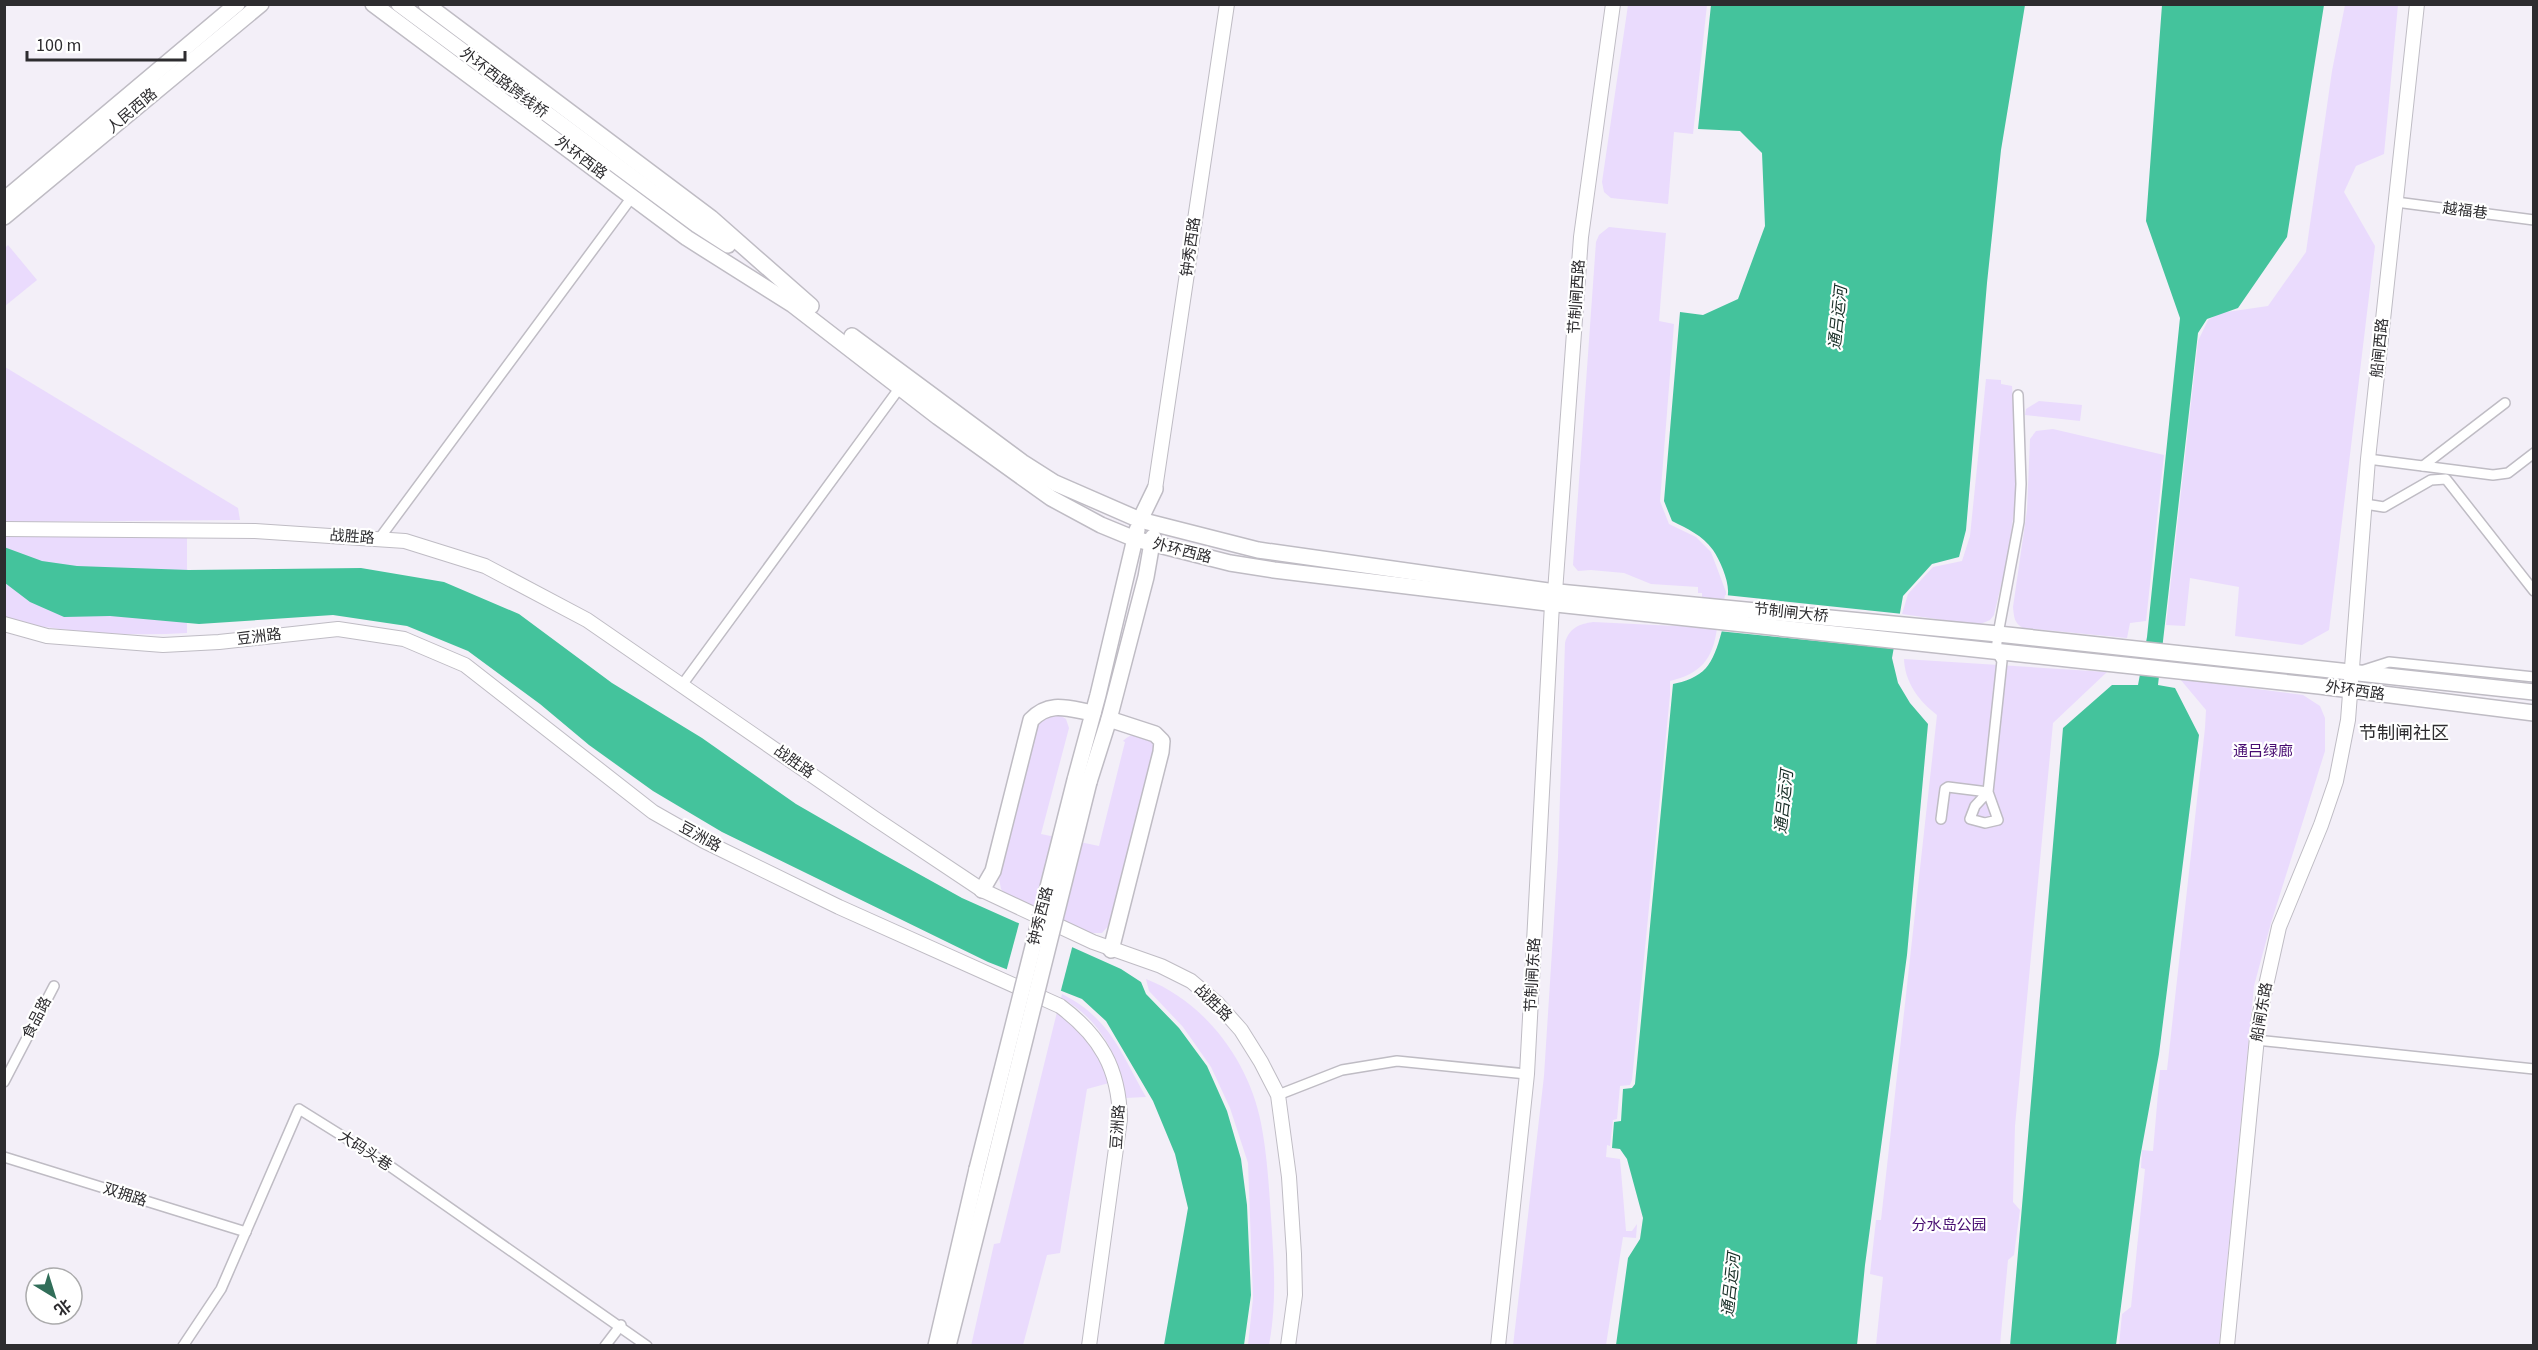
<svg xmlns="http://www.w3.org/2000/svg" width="2538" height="1350" viewBox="0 0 2538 1350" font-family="'Source Sans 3','Noto Sans SC',sans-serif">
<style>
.green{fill:#eadbfd}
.water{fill:#44c39c}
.pier{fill:#f3eff8}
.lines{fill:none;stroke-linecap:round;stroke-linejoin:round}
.street-casing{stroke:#bfbcc4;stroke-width:12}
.secondary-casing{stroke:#bfbcc4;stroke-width:16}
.primary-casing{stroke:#bfbcc4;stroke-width:18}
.street{stroke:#fff;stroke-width:9}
.secondary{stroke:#fff;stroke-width:14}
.primary{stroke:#fff;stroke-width:15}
.primary-bridge-casing{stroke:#bfbcc4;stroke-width:18;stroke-linecap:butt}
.primary-bridge{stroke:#fff;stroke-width:15}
.labels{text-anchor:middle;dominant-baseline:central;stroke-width:4.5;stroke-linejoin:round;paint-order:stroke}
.street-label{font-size:15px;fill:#2d2c2f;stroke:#fff}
.park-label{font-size:15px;fill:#470c71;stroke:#fff}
.water-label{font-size:16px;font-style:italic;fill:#192f27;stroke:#fff}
.quarter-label{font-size:18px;fill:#2d2c2f;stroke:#fff}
</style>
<rect width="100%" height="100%" fill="#f3eff8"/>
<g class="green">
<path d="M1628,5H1707L1693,134L1674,132L1668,204L1611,198L1604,192L1602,182Z"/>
<path d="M2345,5H2398L2384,154L2356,166L2344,192L2375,246L2329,630L2302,645L2235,636L2239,587L2190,578L2185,626L2166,625L2198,341L2208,320L2220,313L2268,306L2306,252L2332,71Z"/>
<path d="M1609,227L1666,233L1659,321L1674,324L1660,501L1669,524L1696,537L1711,552L1726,592V599L1702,598V593H1698V587L1651,584L1624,573L1591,570L1578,571L1573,565L1596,242L1599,235Z"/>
<path d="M8,245L37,280L5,306V248Z"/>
<path d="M5,367L238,508L240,520L5,522Z"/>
<path d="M1986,379L2001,380V384L2012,386L2017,467L2014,511L2008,556L1994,615L1990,620L1978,625L1902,614L1908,594L1933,567L1962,561L1970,536Z"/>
<path d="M2039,401L2082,405L2080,421L2025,415L2026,409Z"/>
<path d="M2053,429L2164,455L2146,621L2130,623L2127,638L2023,628C2014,623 2014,617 2013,607L2027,510L2030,439L2036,431Z"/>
<path d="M187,535V633C125,637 65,632 5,620L4,536Z"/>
<path d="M1593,622L1717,628C1713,660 1700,674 1670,681V695L1632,1080L1630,1085L1620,1086L1617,1119L1613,1120L1610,1146L1607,1145L1606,1157L1620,1159L1626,1231H1632L1637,1224L1636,1238L1623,1237L1606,1345L1513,1346L1544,1076L1558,857L1565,643C1569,628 1579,624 1593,622Z"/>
<path d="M1904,659L2107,672L2053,723L2015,1126L2013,1202L2020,1210L2014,1255L2008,1260L2000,1345H1876L1883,1277L1870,1274L1876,1220H1881L1937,715C1919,701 1905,683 1904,659Z"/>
<path d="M2180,679L2303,695L2320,706L2325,718V751L2271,923L2254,986L2219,1345H2119L2122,1314L2131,1307L2145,1169L2141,1168L2142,1150L2153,1151L2160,1070H2167L2205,728L2206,710Z"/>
<path d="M1056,713L1066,719L1069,728L1041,834L1099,846L1125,742L1123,741C1134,730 1148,734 1154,747L1111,923L1102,933H1083L1007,896L1001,889L999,878L1037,725L1040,720Z"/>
<path d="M1146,979C1205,1002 1249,1061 1261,1123C1267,1154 1269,1186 1271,1218C1274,1262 1277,1303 1269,1345H1248L1253,1298L1248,1163L1230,1108L1211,1067L1183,1027L1149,991Z"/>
<path d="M1062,994C1110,1018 1121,1053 1146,1097L1125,1098C1121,1057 1098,1017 1061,998Z"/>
<path d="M1057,1012C1085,1033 1099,1049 1109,1083L1087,1089L1060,1253L1047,1255L1023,1345L971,1346L994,1244L1000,1243Z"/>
</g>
<g class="water">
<path d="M1711,5H2025L2001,150L1987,283L1966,530L1959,557L1932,564L1903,596L1892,658L1898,683L1910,703L1928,724L1907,955L1865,1265L1857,1345H1616L1628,1258L1640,1239L1643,1218L1627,1159L1620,1149L1612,1148L1614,1122L1621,1121L1623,1089L1632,1088L1635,1084L1673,684C1684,682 1698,677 1706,668C1719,654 1727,612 1728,593C1729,581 1720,560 1713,550C1702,535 1688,529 1672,521L1664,501L1680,312L1703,315L1738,299L1765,226L1762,153L1740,131L1698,129Z"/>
<path d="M2162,5H2324L2287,237L2238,308L2207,319L2198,333L2158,685L2175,688L2199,735L2159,1054L2140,1158L2116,1345L2010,1346L2063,728L2112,685H2138L2147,637L2180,318L2146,221Z"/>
<path d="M4,547L42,561L77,566L189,570L361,568L444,582L519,614L612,683L702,738L796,804L881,853L962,898L1121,969L1141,982L1146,994L1179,1028L1207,1066L1227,1111L1241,1159L1247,1205L1251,1295L1244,1345H1164L1188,1208L1175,1154L1153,1101L1106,1021L1082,999L988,962L722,832L653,791L589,745L540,704L468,651L407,626L333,615L199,624L110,616L64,617L30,602L5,583Z"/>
</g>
<g class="pier">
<path d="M1725,595L1903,614L1896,649L1718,631Z"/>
<path d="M1020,920L1073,944L1060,994L1006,972Z"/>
</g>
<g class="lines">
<defs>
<g id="street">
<path d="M2396,202L2534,220"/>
<path d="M2368,459L2493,475L2508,473L2534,453"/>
<path d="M2423,466L2505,403"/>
<path d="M2365,504L2384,507L2431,480L2446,479L2534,591"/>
<path d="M379,539L632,197"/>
<path d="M2364,670L2389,662L2534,677"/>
<path d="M682,685L901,386"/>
<path d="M1941,819L1945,789L1948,787L1988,792L1998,820L1985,823L1970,819L1975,806L1988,792L2002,661L1996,651L1998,634L2019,522L2021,484L2018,395"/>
<path d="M2256,1040L2534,1069"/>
<path d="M4,1082L54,986"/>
<path d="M1278,1095L1342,1070L1397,1061L1527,1074"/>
<path d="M4,1157L246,1232"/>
<path d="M183,1346L221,1289L299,1109L384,1162L647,1346"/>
<path d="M605,1346L621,1325"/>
</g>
<g id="secondary">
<path d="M1155,489L1227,4"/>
<path d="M4,529L255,531L405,541L485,566L587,620L874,818L982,890L1093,942L1161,966L1191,981L1217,1003L1241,1030L1261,1062L1278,1095L1289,1177L1294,1254L1295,1295L1288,1346"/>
<path d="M1555,592L1581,237L1613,4"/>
<path d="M4,624L47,636L163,645L219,642L338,629L404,639L465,665L653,812L704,841L839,907L1060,1006C1100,1036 1119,1068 1120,1119L1089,1346"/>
<path d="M1498,1346L1527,1074L1552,604"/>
<path d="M2227,1346L2259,1017L2279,927L2321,825L2336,781L2348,720L2368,459L2417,4"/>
</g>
<g id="primary">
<path d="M373,4L687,238L793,305L938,417L1051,498L1101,525L1135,539L1230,563L1274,570L1547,603L2319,686L2534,713"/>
<path d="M399,4L697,225L728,245"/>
<path d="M426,4L711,218L811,306"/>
<path d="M4,200L237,4"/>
<path d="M4,217L261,4"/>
<path d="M852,336L1022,462L1055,483L1140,520L1155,489"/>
<path d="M1140,520L1258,550L1548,591L1998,634L2534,692"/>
<path d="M1109,719L1155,734L1162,741L1161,752L1111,950"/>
<path d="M1075,780L1098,695L1137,530"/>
<path d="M1089,782L1109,719L1146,577L1153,537"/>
<path d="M982,890L993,871L1031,720C1050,700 1069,709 1093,713"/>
<path d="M936,1346L977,1169"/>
<path d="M948,1346L992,1172"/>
</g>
</defs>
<use href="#street" class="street-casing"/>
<use href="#secondary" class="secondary-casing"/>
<use href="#primary" class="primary-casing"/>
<use href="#street" class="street"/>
<use href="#secondary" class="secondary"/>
<use href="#primary" class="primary"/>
<defs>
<g id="primary-bridge">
<path d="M977,1169L1075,780"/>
<path d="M992,1172L1089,782"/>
</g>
</defs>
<use href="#primary-bridge" class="primary-bridge-casing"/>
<use href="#primary-bridge" class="primary-bridge"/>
</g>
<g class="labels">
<g class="street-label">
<text transform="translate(504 83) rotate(37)">外环西路跨线桥</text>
<text transform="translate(132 111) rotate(-40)">人民西路</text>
<text transform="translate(581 158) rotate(37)">外环西路</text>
<text transform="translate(2465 211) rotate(7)">越福巷</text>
<text transform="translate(1191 247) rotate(-82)">钟秀西路</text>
<text transform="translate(1577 297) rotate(-86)">节制闸西路</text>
<text transform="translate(2380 348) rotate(-84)">船闸西路</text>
<text transform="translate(352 537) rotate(4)">战胜路</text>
<text transform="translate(1182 551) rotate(14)">外环西路</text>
<text transform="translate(1791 613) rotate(6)">节制闸大桥</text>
<text transform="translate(259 637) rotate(-7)">豆洲路</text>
<text transform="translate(2355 691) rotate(8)">外环西路</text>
<text transform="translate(794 762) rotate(35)">战胜路</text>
<text transform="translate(700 837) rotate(29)">豆洲路</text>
<text transform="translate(1041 916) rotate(-76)">钟秀西路</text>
<text transform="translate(1533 975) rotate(-87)">节制闸东路</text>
<text transform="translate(1213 1003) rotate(44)">战胜路</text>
<text transform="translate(2262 1012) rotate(-80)">船闸东路</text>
<text transform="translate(37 1018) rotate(-63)">食品路</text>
<text transform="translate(1118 1127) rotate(-86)">豆洲路</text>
<text transform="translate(365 1151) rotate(33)">大码头巷</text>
<text transform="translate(125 1195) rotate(18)">双拥路</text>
</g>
<g class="park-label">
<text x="2263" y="751">通吕绿廊</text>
<text x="1949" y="1225">分水岛公园</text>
</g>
<g class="water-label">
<text transform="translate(1838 318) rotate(-84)">通吕运河</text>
<text transform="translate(1784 802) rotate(-84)">通吕运河</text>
<text transform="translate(1731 1285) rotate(-84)">通吕运河</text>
</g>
<g class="quarter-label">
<text x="2404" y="733">节制闸社区</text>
</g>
</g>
<rect width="2538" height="1350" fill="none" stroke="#2d2c2f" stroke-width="12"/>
<g transform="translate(54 1296) rotate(142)"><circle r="28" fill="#ffffff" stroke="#ababac" stroke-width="1.5"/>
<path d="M0-4.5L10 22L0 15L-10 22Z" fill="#316e59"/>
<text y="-9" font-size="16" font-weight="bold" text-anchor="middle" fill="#2d2c2f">北</text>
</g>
<path d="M27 51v9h158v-9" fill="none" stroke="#2d2c2f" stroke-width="3"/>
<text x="36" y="51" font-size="18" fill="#2d2c2f" stroke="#ffffff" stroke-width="4.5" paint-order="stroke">100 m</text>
</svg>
